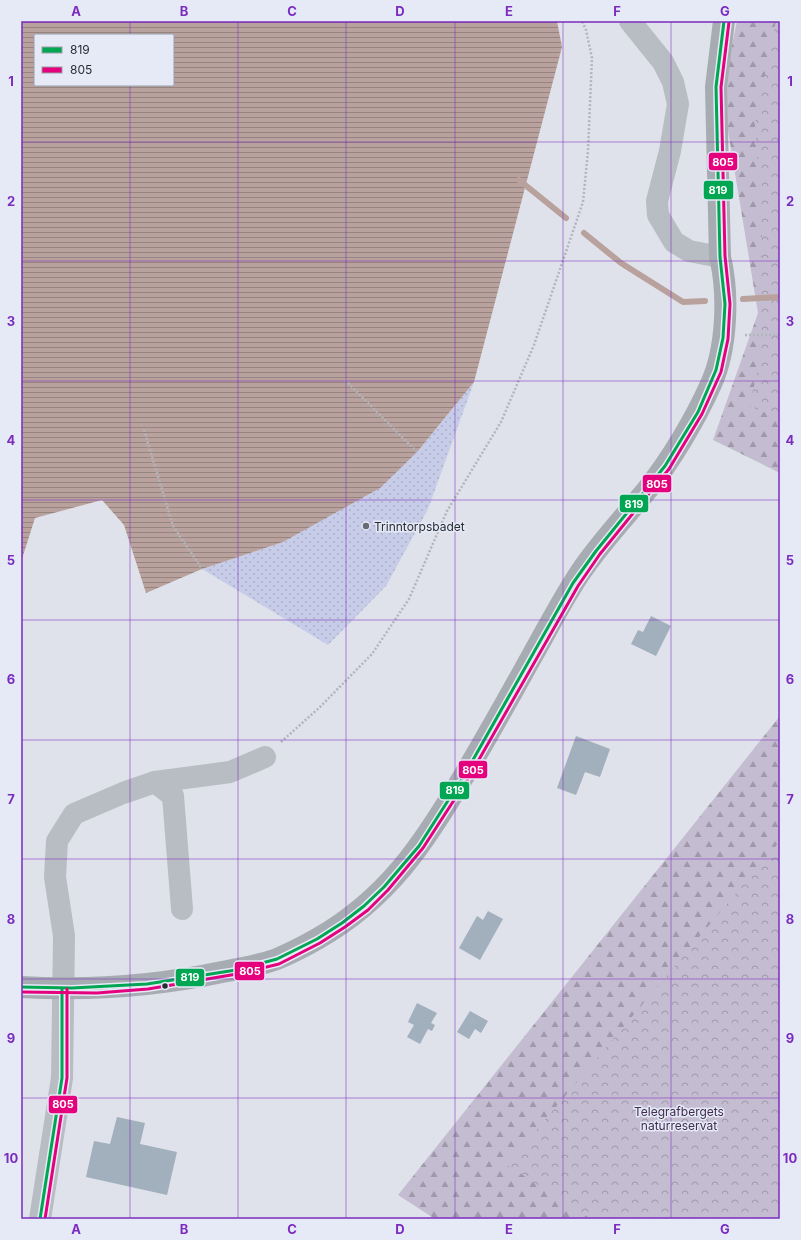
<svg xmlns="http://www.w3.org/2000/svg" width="801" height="1240" viewBox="0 0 801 1240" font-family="Inter,sans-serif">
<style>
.forest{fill:url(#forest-firs)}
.sand{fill:url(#sand-dots)}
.park{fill:url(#park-crowns)}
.water{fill:url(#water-rules);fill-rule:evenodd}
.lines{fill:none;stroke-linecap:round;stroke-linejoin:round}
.stream{stroke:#b9a29d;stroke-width:6}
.building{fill:#a2afbc}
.path{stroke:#b1b5bc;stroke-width:2.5;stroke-dasharray:2 2;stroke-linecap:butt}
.minor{stroke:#b8bcc3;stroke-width:22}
.major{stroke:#a7abb2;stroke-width:22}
.bus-1-casing{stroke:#e6eaf7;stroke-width:6}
.bus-2-casing{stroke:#e6eaf7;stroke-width:6}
.bus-1{stroke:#00a651;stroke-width:3}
.bus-2{stroke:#e5007d;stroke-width:3}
.grid{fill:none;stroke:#7b2cbf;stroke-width:1;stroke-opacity:0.55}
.poi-dot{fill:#676c73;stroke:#e6eaf7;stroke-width:1.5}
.bus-dot{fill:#272d33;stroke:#e6eaf7;stroke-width:1.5}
.labels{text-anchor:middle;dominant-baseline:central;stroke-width:3;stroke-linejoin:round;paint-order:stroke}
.poi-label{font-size:12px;fill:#272d33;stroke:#e6eaf7;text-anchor:start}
.park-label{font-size:12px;fill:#402d4f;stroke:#e6eaf7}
.line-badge{stroke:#e6eaf7;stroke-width:1.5}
.badge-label{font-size:11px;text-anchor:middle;font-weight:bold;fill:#fff}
.neatline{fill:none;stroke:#7b2cbf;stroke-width:1.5}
.grid-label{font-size:13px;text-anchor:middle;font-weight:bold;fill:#7b2cbf}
</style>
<defs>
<pattern id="forest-firs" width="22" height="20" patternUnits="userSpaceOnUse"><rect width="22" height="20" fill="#c4bcd1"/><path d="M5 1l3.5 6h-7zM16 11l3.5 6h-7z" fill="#9f99aa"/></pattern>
<pattern id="sand-dots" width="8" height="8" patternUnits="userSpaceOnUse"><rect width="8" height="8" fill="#c7cce9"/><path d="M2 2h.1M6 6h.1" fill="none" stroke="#abb0c8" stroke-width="1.8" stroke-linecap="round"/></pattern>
<pattern id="park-crowns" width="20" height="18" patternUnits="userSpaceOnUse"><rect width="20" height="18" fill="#c4bcd1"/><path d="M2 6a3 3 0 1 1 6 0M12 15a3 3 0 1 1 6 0" fill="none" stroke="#9f99aa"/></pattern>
<pattern id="water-rules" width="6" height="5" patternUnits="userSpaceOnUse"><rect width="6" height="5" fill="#b9a29d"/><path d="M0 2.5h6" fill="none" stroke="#968481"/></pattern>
</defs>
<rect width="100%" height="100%" fill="#dfe2ea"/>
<g class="forest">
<path d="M737,21H780V473L713,440L758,313L722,94Z"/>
<path d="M780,716V1219H435L398,1195Z"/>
</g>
<path class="sand" d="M474,382L428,509L386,586L328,645L202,569L283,542L417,452Z"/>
<g class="park">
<path d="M776,21H780V419L749,406L759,366L762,231L755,123Z"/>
<path d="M780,841V1219H591L507,1165Z"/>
</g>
<path class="water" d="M21,21H557L562,47L474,382L417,452L380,488L283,542L202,569L146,593L124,525L102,500L35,518L21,562ZM35,35H173V85H35Z"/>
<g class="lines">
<g class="stream">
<path d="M519,180L566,218"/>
<path d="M584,233L621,263L683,302L705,301"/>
<path d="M743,299L780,297"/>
</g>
</g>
<g class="building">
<path d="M651,616L671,626L656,656L631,644L638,630L643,632Z"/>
<path d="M576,736L610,749L600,777L585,772L576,795L557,788Z"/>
<path d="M488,911L503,919L480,960L459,948L477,916L483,920Z"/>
<path d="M417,1003L437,1013L431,1023L435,1025L432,1031L428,1029L420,1044L407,1037L414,1025L408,1022Z"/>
<path d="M470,1011L488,1021L481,1033L475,1029L469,1039L457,1032Z"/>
<path d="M117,1117L145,1123L140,1144L177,1152L167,1195L86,1177L94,1141L110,1144Z"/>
</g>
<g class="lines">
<g class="path">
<path d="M745,335H780"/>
<path d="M345,380L417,452"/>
<path d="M144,430L173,526L202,569"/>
<path d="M281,742L320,707L372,654L409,599L447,511L501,422L534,345L583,202L588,151L592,58L586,30L582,21"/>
</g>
<g class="minor">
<path d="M630,21L663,62L673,82L678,104L670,151L657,201L658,215L674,242L689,251L720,257"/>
<path d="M155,782L173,796L182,909"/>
<path d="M40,1219L62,1078L64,936L55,877L57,841L74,814L123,793L155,782L230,772L265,757"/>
</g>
<path class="major" d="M21,987C89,991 156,986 222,972C240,969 260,965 277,959C291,953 305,946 317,939C388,899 425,842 465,774C488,735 510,696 532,656C548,628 562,600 580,573C600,543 624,518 647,490C671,460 695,420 711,384C727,349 729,294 720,257L716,87L724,21"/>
<defs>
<g id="bus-1">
<path d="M21,987L72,988L147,984L236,970L277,959L317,939L342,923L364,906L384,887L419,846L465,774L573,583L596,551L665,466L698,412L716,370L723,338L725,304L720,257L716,87L724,21"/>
<path d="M40,1219L62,1078V989"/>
</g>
<g id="bus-2">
<path d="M21,992L97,993L148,989L237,974L279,964L320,943L345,927L368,910L388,890L423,848L469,777L578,586L600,554L669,469L702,414L721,372L728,339L730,304L725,256L721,87L729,22"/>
<path d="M45,1219L67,1078V989"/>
</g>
</defs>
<use href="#bus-1" class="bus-1-casing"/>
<use href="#bus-2" class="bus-2-casing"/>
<use href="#bus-1" class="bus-1"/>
<use href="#bus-2" class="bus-2"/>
</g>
<path class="grid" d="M130,21V35M238,21V1219M346,21V1219M455,21V1219M563,21V1219M671,21V1219M130,85V1219M21,142H780M21,261H780M21,381H780M21,500H780M21,620H780M21,740H780M21,859H780M21,979H780M21,1098H780"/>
<circle class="poi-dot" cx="366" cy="526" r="4"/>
<circle class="bus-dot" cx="165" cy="986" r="3.5"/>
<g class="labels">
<g class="poi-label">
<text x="374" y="526">Trinntorpsbadet</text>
</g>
<g class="park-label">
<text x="679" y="1111">Telegrafbergets<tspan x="679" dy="14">naturreservat</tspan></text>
</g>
</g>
<g class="line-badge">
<rect x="708" y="152" width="30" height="19" rx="4" fill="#e5007d"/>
<rect x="703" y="180" width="31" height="20" rx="4" fill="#00a651"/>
<rect x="642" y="474" width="30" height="19" rx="4" fill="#e5007d"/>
<rect x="619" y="494" width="30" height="19" rx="4" fill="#00a651"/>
<rect x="458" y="760" width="30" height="19" rx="4" fill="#e5007d"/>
<rect x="439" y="781" width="31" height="19" rx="4" fill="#00a651"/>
<rect x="234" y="961" width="31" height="20" rx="4" fill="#e5007d"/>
<rect x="175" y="968" width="30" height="19" rx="4" fill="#00a651"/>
<rect x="48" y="1095" width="30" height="19" rx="4" fill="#e5007d"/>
</g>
<g class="badge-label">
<text x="723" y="166">805</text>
<text x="718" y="194">819</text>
<text x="657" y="488">805</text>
<text x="634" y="508">819</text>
<text x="473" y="774">805</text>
<text x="455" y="794">819</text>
<text x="250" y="975">805</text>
<text x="190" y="981">819</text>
<text x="63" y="1108">805</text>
</g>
<rect width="801" height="1240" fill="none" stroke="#e6eaf7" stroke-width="44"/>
<rect x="34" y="34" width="140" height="52" fill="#e6eaf7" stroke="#9a9ea9"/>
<rect x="42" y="47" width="20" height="6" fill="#00a651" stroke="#9a9ea9"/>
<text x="70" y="54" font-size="12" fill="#272d33">819</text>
<rect x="42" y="67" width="20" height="6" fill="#e5007d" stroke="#9a9ea9"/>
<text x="70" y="74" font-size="12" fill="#272d33">805</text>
<rect x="22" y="22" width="757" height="1196" class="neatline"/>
<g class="grid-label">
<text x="76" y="16">A</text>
<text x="184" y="16">B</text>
<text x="292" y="16">C</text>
<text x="400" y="16">D</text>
<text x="509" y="16">E</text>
<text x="617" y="16">F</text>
<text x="725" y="16">G</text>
<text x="11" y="86">1</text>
<text x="790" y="86">1</text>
<text x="11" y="206">2</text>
<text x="790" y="206">2</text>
<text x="11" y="326">3</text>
<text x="790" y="326">3</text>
<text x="11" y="445">4</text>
<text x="790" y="445">4</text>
<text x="11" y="565">5</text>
<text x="790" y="565">5</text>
<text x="11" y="684">6</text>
<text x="790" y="684">6</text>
<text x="11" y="804">7</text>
<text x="790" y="804">7</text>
<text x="11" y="924">8</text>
<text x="790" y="924">8</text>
<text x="11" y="1043">9</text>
<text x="790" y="1043">9</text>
<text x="11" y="1163">10</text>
<text x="790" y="1163">10</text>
<text x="76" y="1234">A</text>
<text x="184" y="1234">B</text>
<text x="292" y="1234">C</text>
<text x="400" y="1234">D</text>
<text x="509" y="1234">E</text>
<text x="617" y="1234">F</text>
<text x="725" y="1234">G</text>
</g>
</svg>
